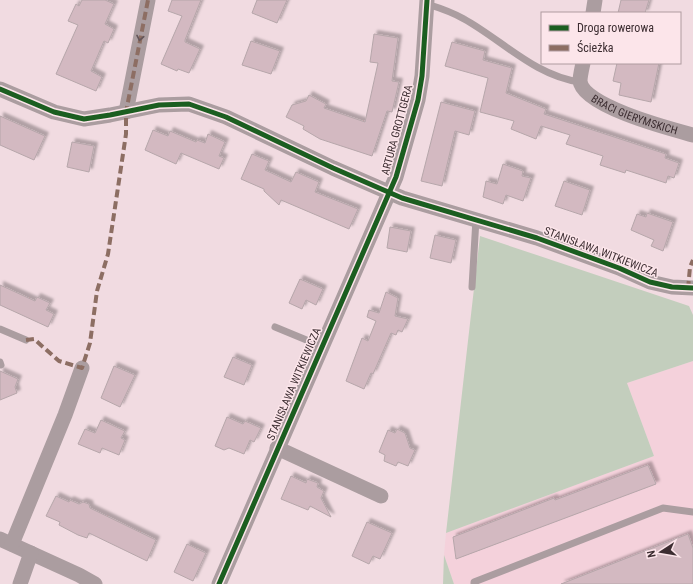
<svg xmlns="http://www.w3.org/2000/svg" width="693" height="584" viewBox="0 0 693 584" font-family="'Roboto Condensed',sans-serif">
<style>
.built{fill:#f4d1db}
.green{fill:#c3cebd}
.building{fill:#d3b9c1;stroke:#b6a6aa;filter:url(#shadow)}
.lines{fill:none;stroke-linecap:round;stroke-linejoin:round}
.lane{stroke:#ab9da0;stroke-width:7}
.street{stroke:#ab9da0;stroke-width:15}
.quiet{stroke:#8d6e63;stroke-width:4;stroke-dasharray:8 4;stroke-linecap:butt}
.cycleway-casing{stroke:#fce5ea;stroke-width:8}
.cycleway{stroke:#1b5e20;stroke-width:5}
.oneway{stroke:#635458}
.labels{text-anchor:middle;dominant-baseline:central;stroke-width:3;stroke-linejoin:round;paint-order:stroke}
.street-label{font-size:11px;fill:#3c2d31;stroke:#fce5ea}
</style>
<defs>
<filter id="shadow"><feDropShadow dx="3.5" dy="-3.5" stdDeviation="1" flood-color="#0004"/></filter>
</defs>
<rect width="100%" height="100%" fill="#f1dbe1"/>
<path class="built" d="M693,361V584H454L444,555L446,533L654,456L627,383Z"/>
<g class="green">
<path d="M480,236L689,306L693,315V361L627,383L654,456L446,533Z"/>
<path d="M444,555L454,584H443Z"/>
</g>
<g class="building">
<path d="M82,0H105L114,4L105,24L114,29L108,43L104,41L91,71L102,77L96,91L56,74L78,25L68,21L76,4L79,6Z"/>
<path d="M172,0H201L185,40V42L200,49L189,73L178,69L177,71L161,64L182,16L168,11Z"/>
<path d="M257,0H287L277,23L252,13Z"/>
<path d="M621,0H649L645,13H618Z"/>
<path d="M374,34L398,38L392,81L399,82L392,112L387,111L372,156L320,139L303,129L304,126L286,117L292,105L306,101L309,95L326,104L324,108L365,122L378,63L370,62Z"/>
<path d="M251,41L280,51L271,74L242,65Z"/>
<path d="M452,42L485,51L483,60L512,68L506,93L546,109L544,114L666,154L665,158L679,163L674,178L668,176L666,183L626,170L625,173L600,165L603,156L566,144L570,135L541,126L536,139L511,129L514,121L480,112L488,78L445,66Z"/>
<path d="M617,63H659L651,102L619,95L621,83L613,81Z"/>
<path d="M441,102L475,111L469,135L455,131L442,186L421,181Z"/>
<path d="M0,116L45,136L34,160L0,145Z"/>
<path d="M153,130L168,136L170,131L196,142L197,140L205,143L208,134L225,142L219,156L224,158L219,169L181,153L176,164L145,150Z"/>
<path d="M72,142L94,146L89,172L67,167Z"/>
<path d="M252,154L269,161L265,170L291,182L296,172L319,182L315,192L358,209L349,229L281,200L279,205L264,191V189L241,179Z"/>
<path d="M503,164L523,171L522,176L531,178L523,201L506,195L503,204L483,197L486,181L497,184Z"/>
<path d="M564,181L590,190L582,215L555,206Z"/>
<path d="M647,213L673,222L663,251L651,246L654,240L631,230L637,214L646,217Z"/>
<path d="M390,227L411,231L407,252L387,248Z"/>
<path d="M435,235L456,240L451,263L430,258Z"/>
<path d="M300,279L323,289L316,305L306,300L302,309L289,303Z"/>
<path d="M0,285L35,301L37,297L50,303L46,310L54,314L48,327L0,305Z"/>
<path d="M386,292L398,298L395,316L408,319L402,332L398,330L396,335L391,333L373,374L371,373L364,389L346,381L362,338L368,341L376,321L367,317L369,310L379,313Z"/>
<path d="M233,357L252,365L244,385L224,377Z"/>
<path d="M114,366L135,375L120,407L101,398Z"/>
<path d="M0,371L18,379L15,387L17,393L0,400Z"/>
<path d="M227,417L243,424L245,421L261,428L254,442L250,440L244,454L229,448L224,450L215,446Z"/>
<path d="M101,420L125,431L121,438L125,440L119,455L102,448L100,453L78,444L85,429L95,433Z"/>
<path d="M397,429L405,433L410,448L415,450L408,466L398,462L396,466L384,461L385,455L379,452L388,430L395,433Z"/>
<path d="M648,465L656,484L456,559L453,537L554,498L555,500Z"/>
<path d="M291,476L306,483L307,479L318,483L317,487L324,491L321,498L331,517L310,506L308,510L281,499Z"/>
<path d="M56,496L69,502L70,500L79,504L83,502L89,504L90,508L156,540L147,561L89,533L87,538L78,535L59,525L60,522L46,516Z"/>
<path d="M367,522L392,533L380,559L373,556L369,564L352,556Z"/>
<path d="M688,534L693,548V584H561Z"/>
<path d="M187,544L206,553L193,581L174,572Z"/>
</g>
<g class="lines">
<g class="lane">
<path d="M427,4C440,8 452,12 464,19C502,40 535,76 580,82"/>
<path d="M472,287L476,219"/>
<path d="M275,327L321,346"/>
<path d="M0,329L26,340"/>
<path d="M0,362L1,365"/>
<path d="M474,584V582L663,508L693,512"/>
</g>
<g class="street">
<path d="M593,13L595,0"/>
<path id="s1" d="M583,63C582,68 580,76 580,81C582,106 671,129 693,135"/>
<path d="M0,89L54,112L84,119L110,115L159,105L189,104L226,117L333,168L402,198L537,238L619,268L650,282L672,287L693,288"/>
<path d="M126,112L148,0"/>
<path d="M277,448L381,496"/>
<path d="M0,539L79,575L95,584"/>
<path d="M12,544L65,415L82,368"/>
<path d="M20,584L31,553"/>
<path d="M219,584L396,177L418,100L422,76L427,0"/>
</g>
<g class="quiet">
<path d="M688,289L690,267L693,260"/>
<path d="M26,340L34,339L59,361L82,368L90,343L97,291L108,254L126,134V112L148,0"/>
</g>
<defs>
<g id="cycleway">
<path d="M0,89L54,112L84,119L110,115L159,105L189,104L226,117L333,168L402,198L537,238L619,268L650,282L672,287L693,288"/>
<path d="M219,584L396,177L418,100L422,76L427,0"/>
</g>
</defs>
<use href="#cycleway" class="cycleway-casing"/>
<use href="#cycleway" class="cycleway"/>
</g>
<defs><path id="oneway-chevron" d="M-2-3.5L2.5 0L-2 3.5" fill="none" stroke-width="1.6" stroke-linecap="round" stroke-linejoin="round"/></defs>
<use class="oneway" href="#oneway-chevron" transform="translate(140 38) rotate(101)"/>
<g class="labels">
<g class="street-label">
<text stroke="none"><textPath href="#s1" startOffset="85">BRACI GIERYMSKICH</textPath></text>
<text transform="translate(397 130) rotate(-75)">ARTURA GROTTGERA</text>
<text transform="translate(601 252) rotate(21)">STANISŁAWA WITKIEWICZA</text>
<text transform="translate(294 384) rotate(-67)">STANISŁAWA WITKIEWICZA</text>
</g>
</g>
<rect x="541" y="12" width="140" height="52" fill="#fce5ea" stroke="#af9ba0"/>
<rect x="549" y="25" width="20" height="6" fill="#1b5e20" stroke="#af9ba0"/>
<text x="577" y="32" font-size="12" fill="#3c2d31">Droga rowerowa</text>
<rect x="549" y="45" width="20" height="6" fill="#8d6e63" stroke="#af9ba0"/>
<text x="577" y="52" font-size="12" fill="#3c2d31">Ścieżka</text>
<g transform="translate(661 552) rotate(258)" stroke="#fce5ea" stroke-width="3" paint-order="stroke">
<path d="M0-3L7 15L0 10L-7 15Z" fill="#3c2d31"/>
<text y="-6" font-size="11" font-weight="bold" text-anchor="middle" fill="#3c2d31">N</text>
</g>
</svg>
